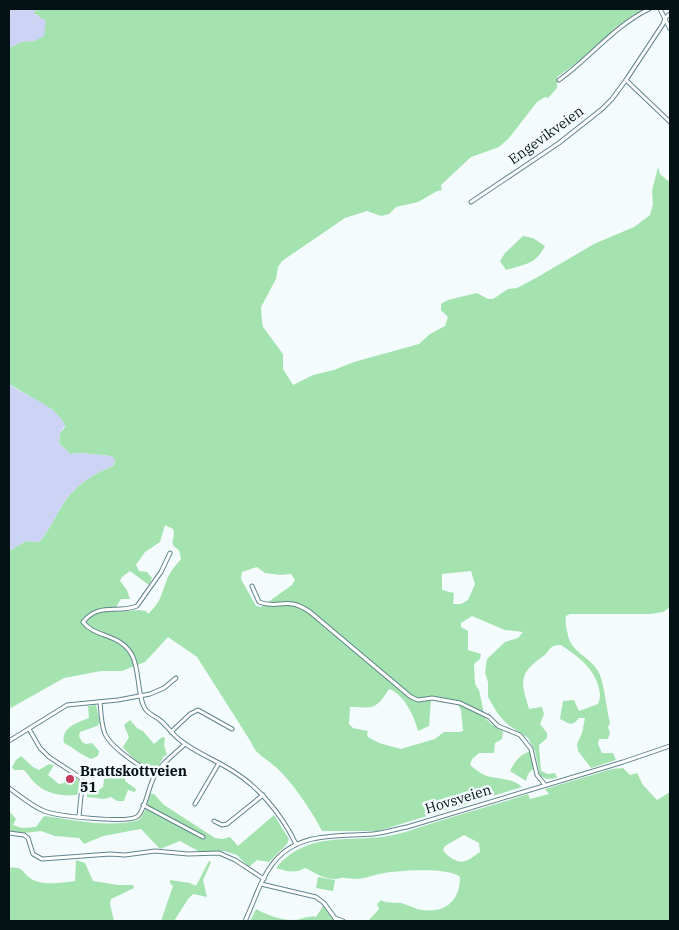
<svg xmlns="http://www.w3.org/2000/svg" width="679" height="930" viewBox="0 0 679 930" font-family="'IBM Plex Serif',serif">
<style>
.green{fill:#a4e3af;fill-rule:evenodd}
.water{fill:#ccd3f4}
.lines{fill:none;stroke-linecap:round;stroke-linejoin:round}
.minor-casing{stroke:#5f848c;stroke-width:5}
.minor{stroke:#fff;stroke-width:3}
.poi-dot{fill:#c7385d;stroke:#f3fbfd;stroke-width:2}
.labels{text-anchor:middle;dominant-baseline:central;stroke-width:5;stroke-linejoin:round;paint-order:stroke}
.street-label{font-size:14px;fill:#041215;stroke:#f3fbfd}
.poi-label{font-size:14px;font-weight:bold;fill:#041215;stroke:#f3fbfd;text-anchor:start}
</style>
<rect width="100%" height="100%" fill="#f3fbfd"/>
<g class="green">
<path d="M38,9H647L633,15L616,27L586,56L557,77V88L548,98L545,97L537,102L509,138L499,147L471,157L441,185L442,190L437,191L418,202L396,207L389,214L381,216L367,211L345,218L282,261L278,267L276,279L261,307L262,322L263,327L283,354V369L293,385L313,375L334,370L354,362L419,344L430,334L445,326L448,317L441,310V304L448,300L477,293L488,299H493L508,289L517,288L536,278L594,244L634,227L650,215L653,204L652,191L658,167L660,174L668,181H670V607L663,612L650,614H570L566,616C565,621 566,626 567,631C570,654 590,655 599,673C604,683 607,711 610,723L608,727L610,733L608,739H599L598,744L602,753H613L616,760L591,768L578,751L577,744L582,733L585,718H579C571,727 571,724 560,719L563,701L574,700L579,711L598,704C601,697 600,692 598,685C592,666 577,656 561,645C548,645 551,651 542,657C518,674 521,682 529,709L542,707L544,714L540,724L547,733V738L539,745L541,771L548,774L555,773L557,778L547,779L540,776L535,751L528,738L507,724L498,714L488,697V682L485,673L487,659L505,642L518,638L523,632L505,630L472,616L461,623V627L468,631V650L481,654L480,659L474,664L475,684L479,690L485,718L491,724L503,731L502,739L495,743L494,753H479L472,759L470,765C475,769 481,774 487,776C500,780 511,777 522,787L378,831H322C312,811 290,778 272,764C262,755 257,756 251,742L197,657L168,637L145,662L122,671H101L64,678L9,709V551L26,541L39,542C49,531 54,518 62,506C73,487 94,473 113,466L115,462L110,456L82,453L70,454L59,443L60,433L65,427L53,410L9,384V48L21,42L32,40L39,16L33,13ZM165,525L173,529C177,540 166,542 179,550L181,559C175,566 169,573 166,582C161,596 160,603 148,614L146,611L139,610L116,612L115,609L121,599H130L127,590L120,581L122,577L130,571L149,585L152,578L147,572L139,571L136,565L145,552L160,542ZM257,567L265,573L280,575L291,574L295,580L292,585L261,607L256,606L241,579L242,572ZM471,571L475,584L468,600L461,604H453L454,593L442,590V574ZM389,689C403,693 415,717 418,731L429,726L431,700H443L457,703L461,710L463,731L459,732H444L435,739L401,749L379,743L368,737L367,734L368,731L353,728L349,724L350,707C373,707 374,712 389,689Z"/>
<path d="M523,236L533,238L545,246C535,265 525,264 506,270L500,261L505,253Z"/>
<path d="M96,705L100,723L97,726L80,732L79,736L82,742L86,744L92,743L99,751L98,756L91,759C81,755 74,748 64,743C61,727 77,723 89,718L88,706Z"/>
<path d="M130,720L137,728L143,731L154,744L162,737L165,738L164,745L167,755L164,756L159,765L154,769C143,768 130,756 123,747L129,737L124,725Z"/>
<path d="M530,751L533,769L528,774L526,781L510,771C515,761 520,755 530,751Z"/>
<path d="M21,756L33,767L39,770L49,764L54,765L48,775L59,784L64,783L70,772L80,782L77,795C60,797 43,793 32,780C29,776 27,773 24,770H14L12,767L16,760Z"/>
<path d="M112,768L125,777V781L136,789L135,792L128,790L124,801H117L111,797L104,799L87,797V790H99L103,787L104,779L110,778Z"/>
<path d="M623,768L630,775L637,773L643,785L657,800L670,792V921H368L379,909L377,904L381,900C387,904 393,902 400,903C407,904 415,909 422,910C446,913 460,901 460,877C450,867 394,870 380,874C372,875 364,879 357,879C352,879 349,878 345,878C341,877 338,879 334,879C321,878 316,873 305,868C295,874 287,871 276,868C309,829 349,844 393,835C407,832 420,827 433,823C465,813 497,804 528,794L530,799L549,794L545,789L612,769ZM464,835L479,843L480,852C475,855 470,860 465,861C457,864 447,856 443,850L445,846Z"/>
<path d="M150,794H154L164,805L215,838L223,839L230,837L238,846L274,815L289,839L287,844L269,862L257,860L249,867L237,855L224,851L200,852L180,841L160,849L141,829L103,836L84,844L79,838L55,836L41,831L25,833H15L9,830V811L16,819L13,825L22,828L36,827L44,816C73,820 110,828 139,820L146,809Z"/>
<path d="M76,860L85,863L93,881L118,885H133L134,888L132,889L111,899L110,904L114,921H9V868C26,865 23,879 39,882C51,885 64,882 75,881Z"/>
<path d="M209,861L211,862L203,880L207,897L193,894L188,899L174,921H161L173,886L170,883V880L190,883L196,886Z"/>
<path d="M318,877L335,880L333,891L316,888Z"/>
<path d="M323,906L334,921H250L256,909C267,915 280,920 293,920C302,920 308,915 316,917Z"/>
</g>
<g class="water">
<path d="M9,9H38L33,13L46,21L44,36L35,41L21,42L9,48Z"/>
<path d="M9,384C26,397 55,404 65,425L60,433L59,443L70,454L82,453L110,456L113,457L115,460L113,466C94,473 73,487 62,506C54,518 49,531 39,542L26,541L9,551Z"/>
</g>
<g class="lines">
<defs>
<g id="minor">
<path d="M660,9L670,29"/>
<path d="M665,18L670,14"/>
<path d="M559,80C590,58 614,26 649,9"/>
<path d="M626,80L670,122"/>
<path d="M471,202L559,143L602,109L612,99L626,80L663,24L665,18"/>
<path d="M170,553L161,572L137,606C117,614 99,602 83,622C95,638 120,633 132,655C140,669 137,699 146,710C150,715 157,717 161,721C168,727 173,735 180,740C193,751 211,758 226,767C257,784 281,813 296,844"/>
<path d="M252,586L259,602C279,610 286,595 310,612L411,697L418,700L432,698L460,703L489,717L498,726L520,735L531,749L537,775L545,785"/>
<path d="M100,702C101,712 101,724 105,734C112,749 141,766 154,776"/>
<path d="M29,729L40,748L49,757L81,778L82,786L79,816"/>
<path d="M171,732L190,714L198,710L232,729"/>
<path d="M9,741L67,705L118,700L150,694L164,688L176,678"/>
<path d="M9,788C20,796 32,806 44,811C56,816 130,824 138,816C146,808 148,788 154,777C160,764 175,754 185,744"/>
<path d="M195,804L219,763"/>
<path d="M143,805L203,837"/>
<path d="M214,821L222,825L227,824L263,795"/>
<path d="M9,833L24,835L28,838L33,854L42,859L110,854L125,855L155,851L188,854L219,853L235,860L264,879"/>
<path d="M261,884L316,897L324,903L337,921"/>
<path d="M335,918L343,921"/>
<path d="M245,921C254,903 259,882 271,866C295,831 337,837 373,834C384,833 395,829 407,827L623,762L670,746"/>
</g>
</defs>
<use href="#minor" class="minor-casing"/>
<use href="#minor" class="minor"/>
</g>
<circle class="poi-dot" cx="70" cy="779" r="5"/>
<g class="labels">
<g class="street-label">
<text transform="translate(546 135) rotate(-36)">Engevikveien</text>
<text transform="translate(458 799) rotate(-17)">Hovsveien</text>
</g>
<g class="poi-label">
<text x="80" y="771">Brattskottveien<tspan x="80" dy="16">51</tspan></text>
</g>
</g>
<rect width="679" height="930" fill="none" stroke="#041215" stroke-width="20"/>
</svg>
